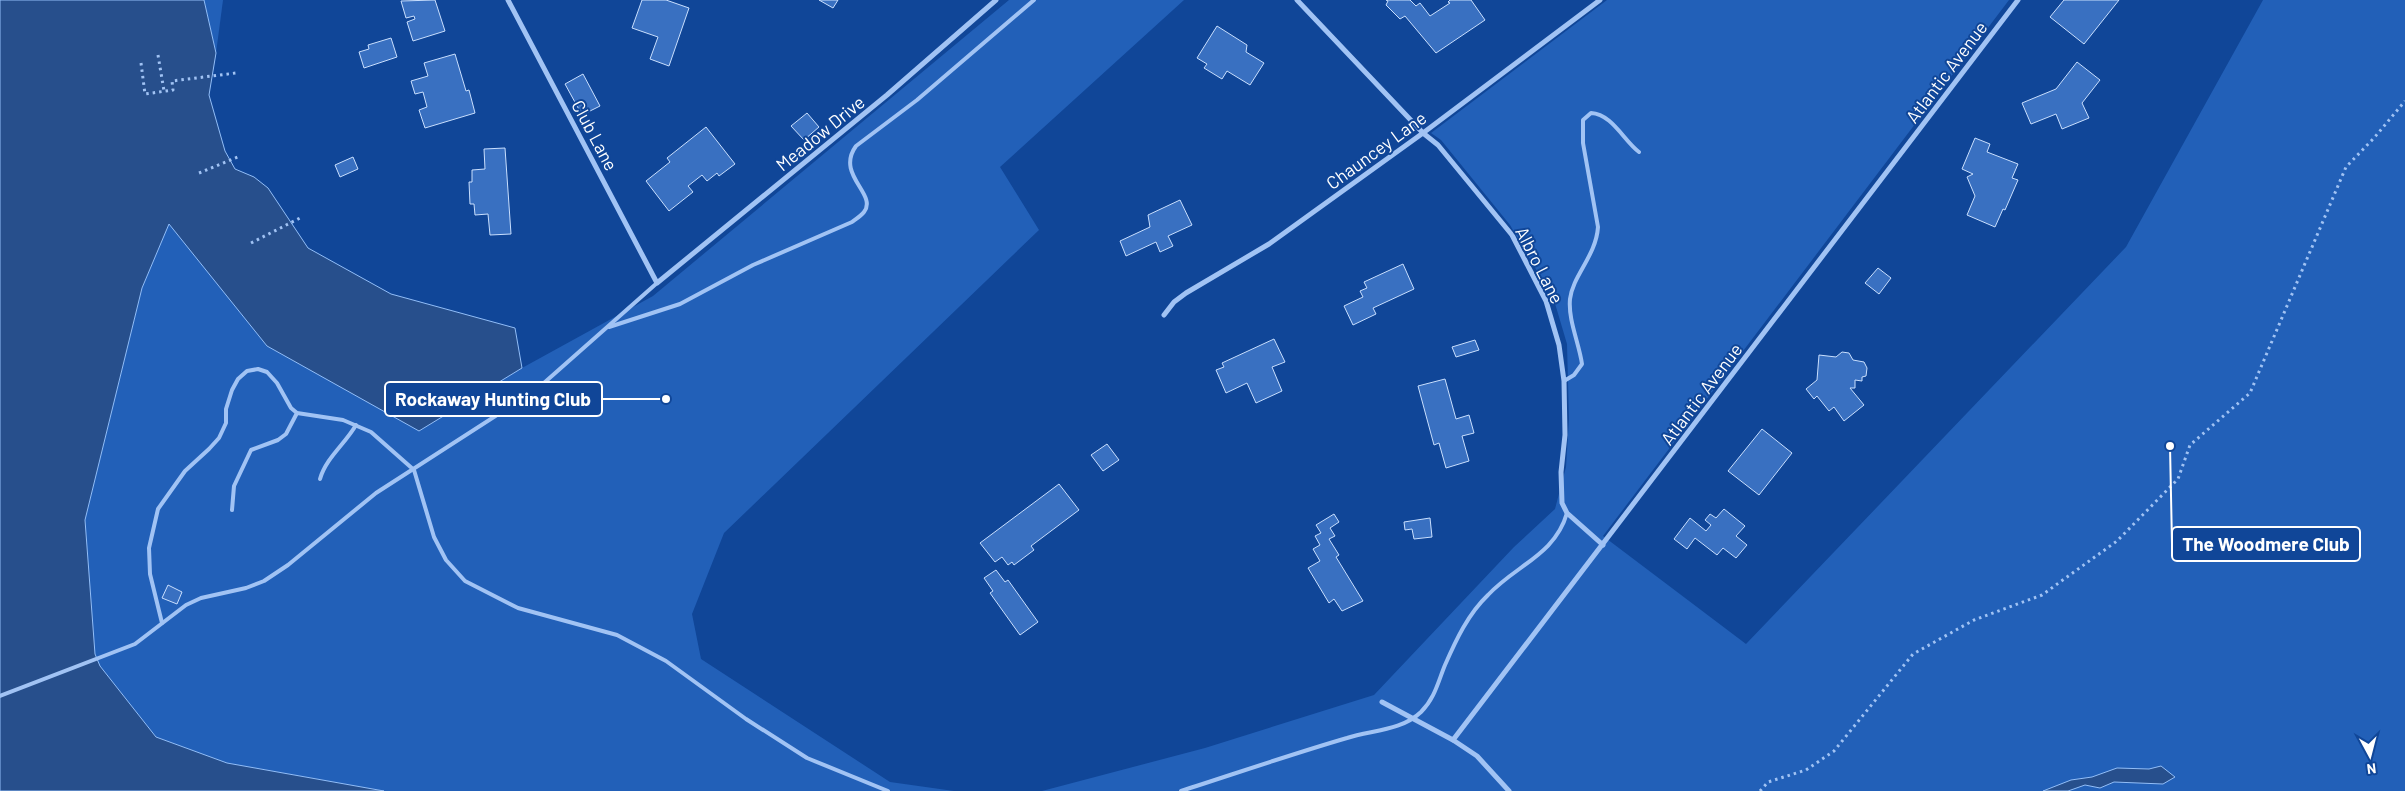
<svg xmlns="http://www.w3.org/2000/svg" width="2405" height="791" viewBox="0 0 2405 791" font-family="Barlow,sans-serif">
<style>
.green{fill:#2260b8}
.water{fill:#274f8c;stroke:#92bef8}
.building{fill:#3970c1;stroke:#c9dffe}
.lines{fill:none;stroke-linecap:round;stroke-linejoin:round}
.path{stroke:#a1c3f4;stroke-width:3;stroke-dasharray:2.5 4;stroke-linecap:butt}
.service{stroke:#a1c3f4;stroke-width:4}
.minor{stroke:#a1c3f4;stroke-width:5}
.labels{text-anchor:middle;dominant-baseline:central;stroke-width:4;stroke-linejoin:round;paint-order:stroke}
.street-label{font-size:18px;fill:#fff;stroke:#104698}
.leader{fill:none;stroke:#fff;stroke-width:2}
.callout-dot{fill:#fff;stroke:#104698;stroke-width:2}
.callout{fill:#104698;stroke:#fff;stroke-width:2}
.callout-label{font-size:19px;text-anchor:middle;font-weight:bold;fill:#fff}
</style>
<rect width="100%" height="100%" fill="#104698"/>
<g class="green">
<path d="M204,0H223L216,53Z"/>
<path d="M1009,0H1184L1000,167L1039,230L724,533L692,614L701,659L890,782L954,791H384L227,763L156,737L100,666L0,690L95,654L85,520L142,288L169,223L267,346L419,430L522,368L653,296Z"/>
<path d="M1607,0H2009L1603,536L1746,644L2126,247L2263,0H2405V791H1042L1205,748L1374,695L1514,547L1555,509L1566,467L1569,419L1567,344L1554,300L1510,225L1441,140L1431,133Z"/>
</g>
<g class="water">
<path d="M0,0H204L216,53L209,95L225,151L235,169L254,177L268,188L308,248L391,294L515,328L522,368L419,431L267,346L169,224L142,288L85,520L95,654L100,666L156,737L227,763L384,791H0Z"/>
<path d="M2161,766L2175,777L2163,784L2114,782L2100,788L2085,785L2068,791H2043L2071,780L2092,777L2117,768L2149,769Z"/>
</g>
<g class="building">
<path d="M435,0L445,31L413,41L407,22L415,19L414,16L406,18L401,1Z"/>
<path d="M642,0H666L689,8L669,66L650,59L658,37L632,28Z"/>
<path d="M819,0H838L833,8Z"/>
<path d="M1386,0H1410L1416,6L1420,3L1430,16L1450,3L1448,2L1450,0H1471L1485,20L1436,53L1405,16L1400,19L1386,5L1388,1Z"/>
<path d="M2064,0H2119L2084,44L2050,17Z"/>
<path d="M1217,26L1247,45L1246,52L1264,63L1250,85L1227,71L1222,79L1204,68L1207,64L1197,58Z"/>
<path d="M391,38L397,57L364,68L359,52L369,49L368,45Z"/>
<path d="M455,54L466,91L469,90L475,113L425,128L419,110L427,107L423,92L415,94L411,81L428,76L424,63Z"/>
<path d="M2077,62L2100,80L2082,103L2089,118L2062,129L2056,114L2031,124L2022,103L2056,89Z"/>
<path d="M583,74L600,106L582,115L565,84Z"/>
<path d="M807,113L819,127L804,140L791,126Z"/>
<path d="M706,127L735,164L719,176L717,173L707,181L702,175L688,186L693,192L669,211L646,181L670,162L667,158Z"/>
<path d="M1975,138L1990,144L1987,152L2018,164L2012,178L2018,180L2005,210L2003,209L1995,227L1967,215L1975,196L1967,177L1973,174L1962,169Z"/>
<path d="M505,148L511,234L490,235L488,214L475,215L474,204H470L469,182H472V170L485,169L484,149Z"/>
<path d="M353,157L358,169L340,177L335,165Z"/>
<path d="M1180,200L1192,225L1168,236L1173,246L1160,252L1156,242L1126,256L1120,241L1150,227L1148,215Z"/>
<path d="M1403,264L1414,289L1373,308L1376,314L1353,325L1344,306L1363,297L1360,291L1367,288L1364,282Z"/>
<path d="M1878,268L1891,278L1879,294L1865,283Z"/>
<path d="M1274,339L1285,362L1272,367L1282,391L1256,403L1247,383L1226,393L1216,370L1224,367L1222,363Z"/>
<path d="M1475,340L1479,350L1456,357L1452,347Z"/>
<path d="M1842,352L1849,353L1853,360L1864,362L1867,368L1866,376L1862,377V381L1855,380V388H1850L1864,405L1844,421L1834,407L1829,411L1817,396L1814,399L1806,389L1817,380L1819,355L1836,357Z"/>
<path d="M1445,379L1456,419L1469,415L1474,433L1462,436L1469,461L1446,468L1439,443L1434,445L1418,386Z"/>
<path d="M1762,429L1792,453L1759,495L1728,471Z"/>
<path d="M1107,444L1119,460L1103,471L1091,455Z"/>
<path d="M1059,484L1079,510L1031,546L1034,550L1014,565L1012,562L1008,565L1002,557L995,562L980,543Z"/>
<path d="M1724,509L1745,526L1736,536L1747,545L1736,558L1723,548L1717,555L1695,538L1687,549L1674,539L1690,518L1706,531L1711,525L1705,520L1710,514L1716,518Z"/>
<path d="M1334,514L1339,522L1330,528L1335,536L1329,539L1339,555L1336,557L1363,601L1342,611L1334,599L1329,603L1308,568L1320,561L1313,549L1320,545L1315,536L1321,533L1316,525Z"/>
<path d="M1430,518L1432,537L1414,539L1412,529L1405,530L1404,522Z"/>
<path d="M996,570L1005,582L1008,580L1038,622L1020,635L990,593L993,591L984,578Z"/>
<path d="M168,585L182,592L177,604L162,598Z"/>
</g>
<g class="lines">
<g class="path">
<path d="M158,55L164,91"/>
<path d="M141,63L145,94L173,90L172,81L236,73"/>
<path d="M199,173L240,156"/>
<path d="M251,243L302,217"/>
<path d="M1760,791L1768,782L1806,770L1834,751L1913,654L1974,620L2042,595L2117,541L2178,479L2190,445L2250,393L2346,167L2374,138L2405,101"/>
</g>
<g class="service">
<path d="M609,327L680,304L753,265L852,222C856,219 861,216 864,212C878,194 835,175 856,146L917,100L1034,0"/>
<path d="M1564,381L1574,375L1582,364C1579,343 1568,320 1570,299C1573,275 1596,256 1598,227L1583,143V120L1591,113C1612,114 1624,141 1639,152"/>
<path d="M320,479C326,458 345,444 356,425"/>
<path d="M232,510L234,486L251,450L278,440L286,434L297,413"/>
<path d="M162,623L150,574L149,548L158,509L185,471L209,449L219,438L226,423V409L232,390L238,379L247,371L258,369L267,372L277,383L291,408L297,413L343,420L371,432L414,470L434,537L446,560L465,581L518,608L617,635L666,661L746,719L807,758L888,791"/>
<path d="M0,696L135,644L186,605L201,598L246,588L264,581L288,565L376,493L536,390L657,283"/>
<path d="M1181,791C1237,773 1292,754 1347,738C1372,730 1401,731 1421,712C1435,698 1438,682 1445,665C1456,640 1468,614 1488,595C1516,565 1555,555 1567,513"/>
</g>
<g class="minor">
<path d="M508,0L657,283L887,95L996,0"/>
<path d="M1297,0L1423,133L1438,145L1512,235L1546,301L1559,345L1564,381L1565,435L1561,472L1562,503L1567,513L1603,545"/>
<path d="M1164,315L1174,302L1186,293L1269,244L1423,133L1600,0"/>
<path d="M1382,702L1453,740L2018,0"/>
<path d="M1453,740L1477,756L1509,791"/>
</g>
</g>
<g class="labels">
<g class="street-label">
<text transform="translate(1946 72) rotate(-53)">Atlantic Avenue</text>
<text transform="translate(820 133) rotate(-39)">Meadow Drive</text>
<text transform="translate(595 135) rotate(62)">Club Lane</text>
<text transform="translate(1376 150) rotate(-36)">Chauncey Lane</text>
<text transform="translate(1540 265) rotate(63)">Albro Lane</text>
<text transform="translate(1701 394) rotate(-53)">Atlantic Avenue</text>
</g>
</g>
<path class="leader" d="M666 399L602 399M2170 446L2172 544"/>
<g class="callout-dot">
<circle cx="666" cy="399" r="5"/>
<circle cx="2170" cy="446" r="5"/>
</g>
<g class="callout">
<rect x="385" y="382" width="217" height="34" rx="5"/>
<rect x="2172" y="527" width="188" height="34" rx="5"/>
</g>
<g class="callout-label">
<text x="493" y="406">Rockaway Hunting Club</text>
<text x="2266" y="551">The Woodmere Club</text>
</g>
<g transform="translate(2370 756) rotate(173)" stroke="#104698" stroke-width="4" paint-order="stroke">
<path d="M0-4L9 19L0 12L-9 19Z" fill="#ffffff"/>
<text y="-8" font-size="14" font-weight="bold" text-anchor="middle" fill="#ffffff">N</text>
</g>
</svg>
